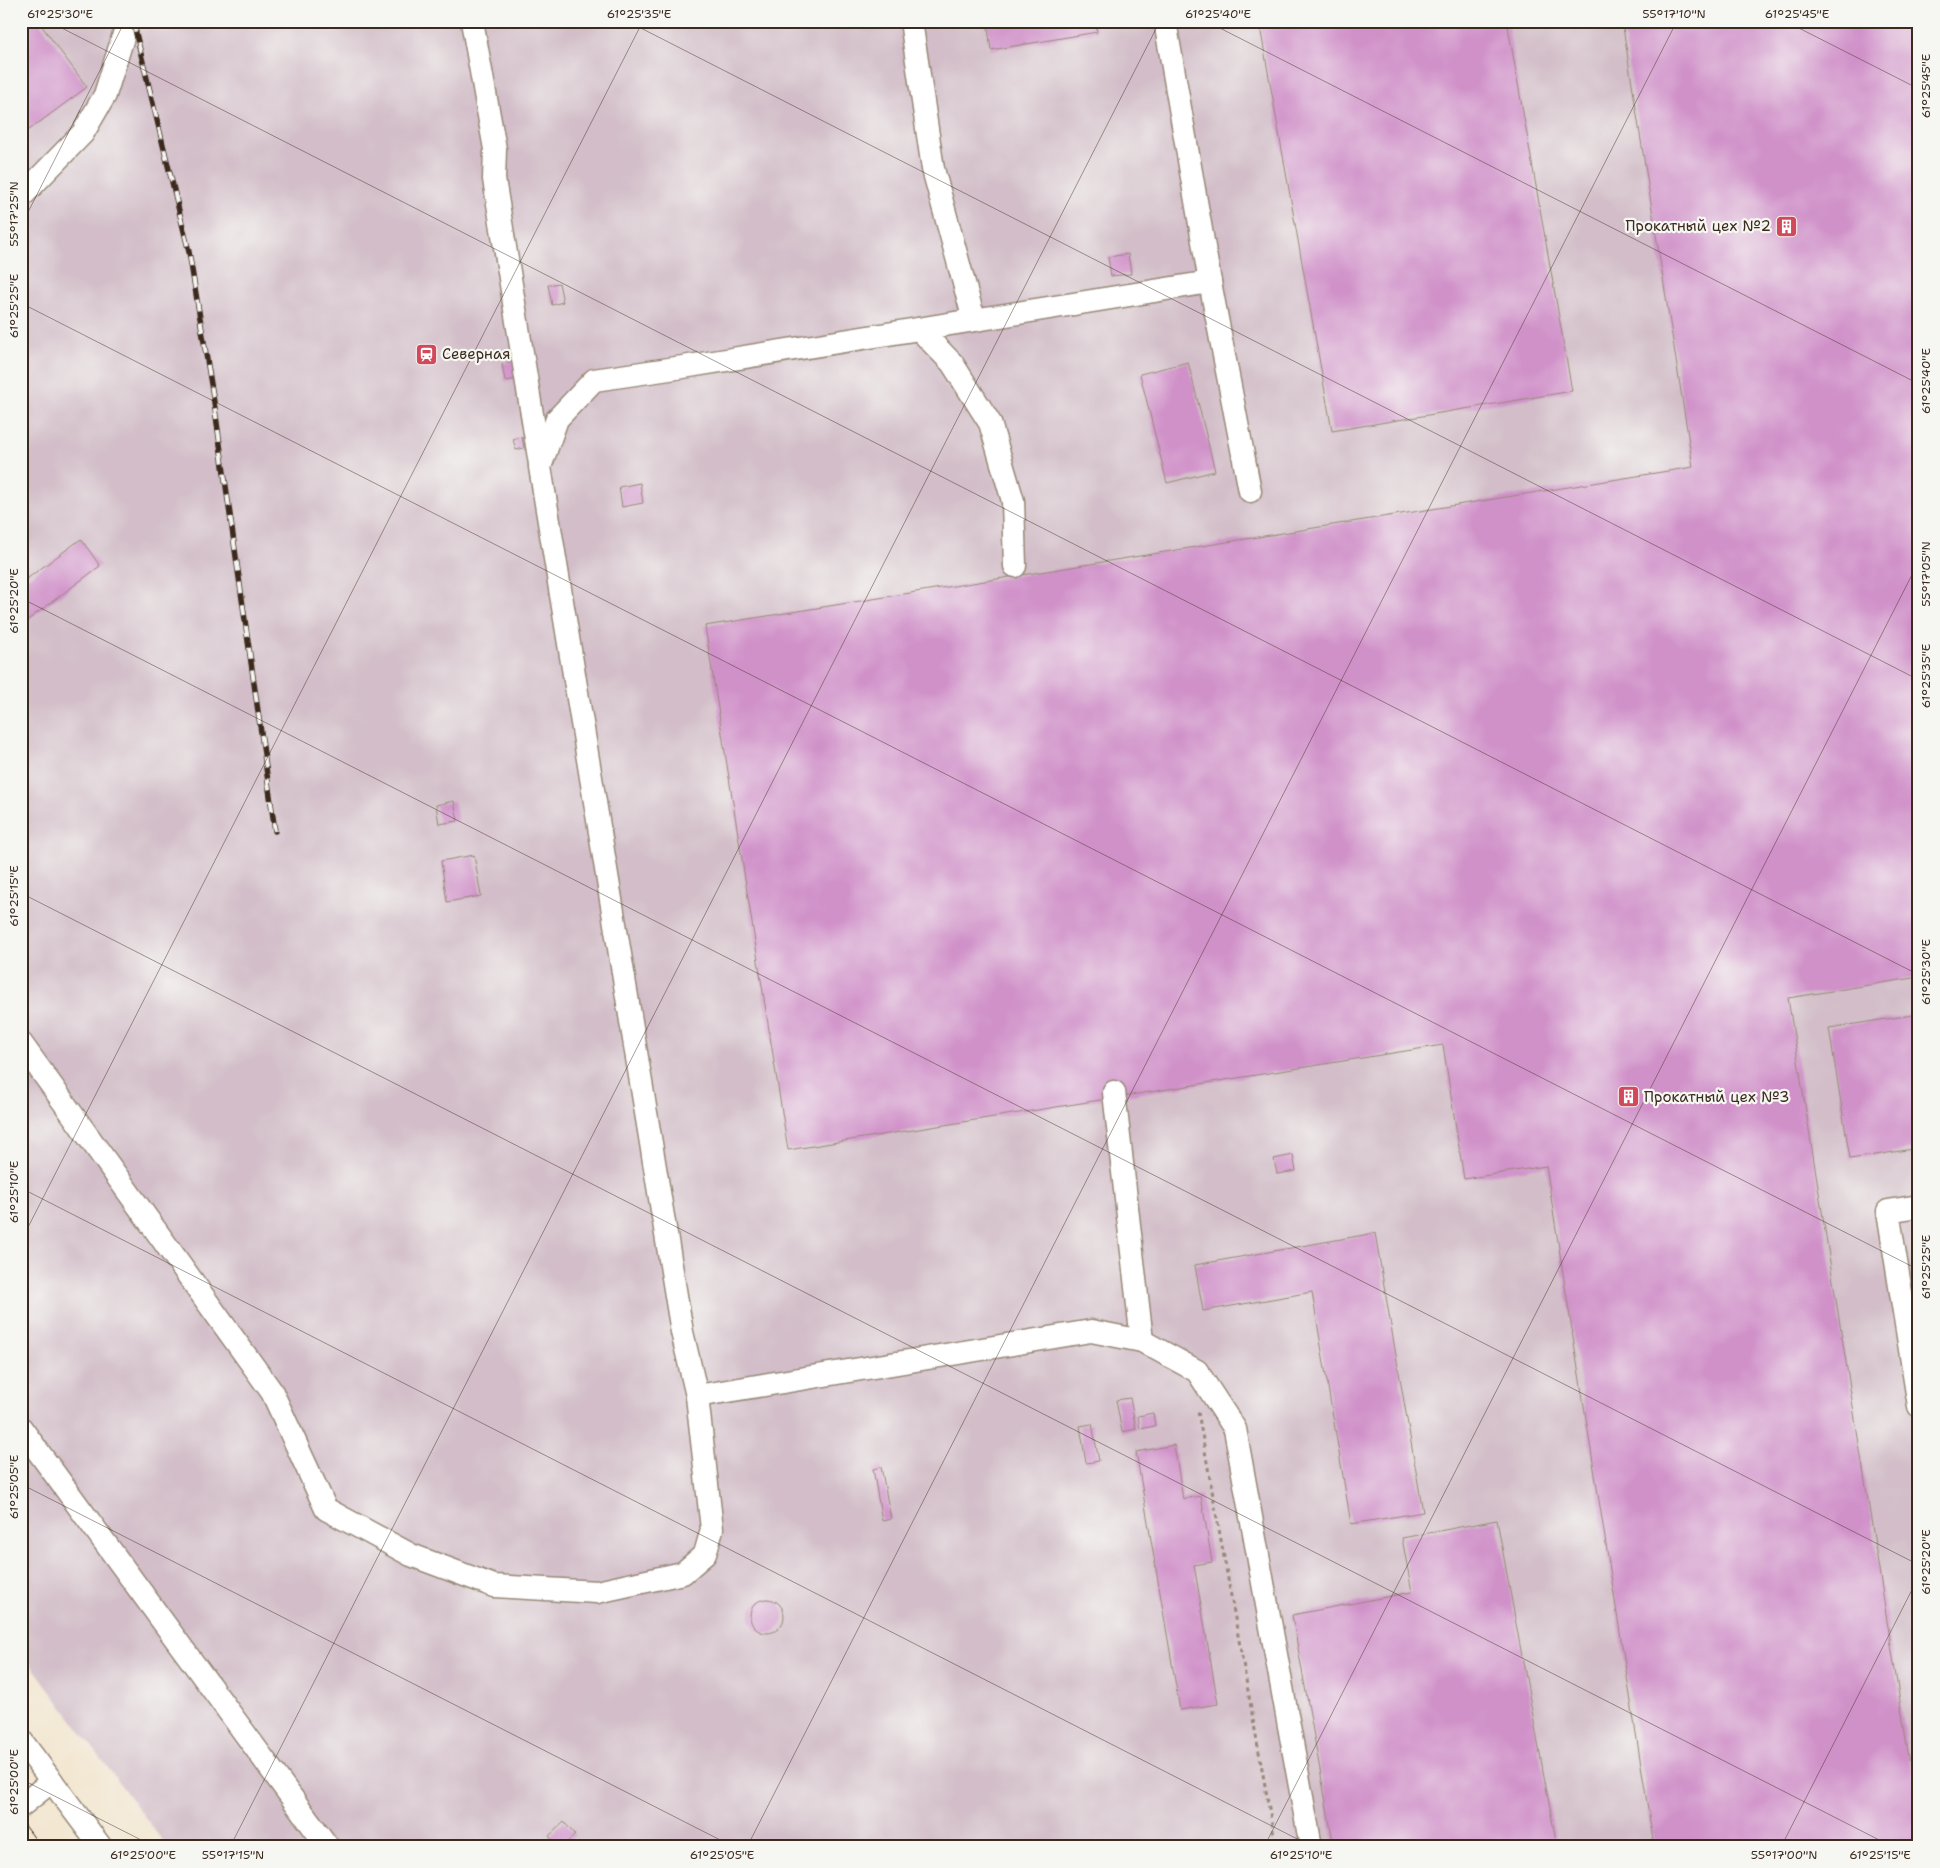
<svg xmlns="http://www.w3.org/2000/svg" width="1940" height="1868" viewBox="0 0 1940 1868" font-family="'Shantell Sans',sans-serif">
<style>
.industrial{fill:#d2bdc8}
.building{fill:#d091c9}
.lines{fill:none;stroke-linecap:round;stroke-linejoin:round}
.minor-casing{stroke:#978878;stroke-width:25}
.path{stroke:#978878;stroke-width:3;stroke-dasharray:4 4;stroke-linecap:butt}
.minor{stroke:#fff;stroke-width:22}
.tram{stroke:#3b2a1e;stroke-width:1}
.rail-casing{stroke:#3b2a1e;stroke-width:5.5}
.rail{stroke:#f6f6f2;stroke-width:4;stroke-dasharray:11;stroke-linecap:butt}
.ticks{fill:none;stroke:#3b2a1e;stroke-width:1;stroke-opacity:0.45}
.labels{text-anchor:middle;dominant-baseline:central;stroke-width:4.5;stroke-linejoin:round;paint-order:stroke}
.poi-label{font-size:15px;fill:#3b2a1e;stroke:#f6f6f2;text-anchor:start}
.neatline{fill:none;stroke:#3b2a1e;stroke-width:2}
.ticks-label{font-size:12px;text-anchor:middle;fill:#3b2a1e}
</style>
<rect width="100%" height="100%" fill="#f6f6f2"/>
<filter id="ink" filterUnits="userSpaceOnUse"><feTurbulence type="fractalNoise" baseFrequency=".02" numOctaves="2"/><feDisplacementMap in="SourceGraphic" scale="10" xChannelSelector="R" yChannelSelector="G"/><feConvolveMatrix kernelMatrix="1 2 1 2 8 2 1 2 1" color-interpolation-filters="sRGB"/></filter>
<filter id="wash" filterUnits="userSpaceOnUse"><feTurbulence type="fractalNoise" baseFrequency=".0096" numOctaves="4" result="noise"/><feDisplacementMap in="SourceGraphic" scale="20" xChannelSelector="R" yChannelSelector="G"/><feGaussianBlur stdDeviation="1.12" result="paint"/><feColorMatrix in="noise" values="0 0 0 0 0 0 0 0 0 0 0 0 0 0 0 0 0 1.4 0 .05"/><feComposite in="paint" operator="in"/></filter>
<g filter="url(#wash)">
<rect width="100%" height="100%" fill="#f3e7d2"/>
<path class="industrial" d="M21,21H1919V1847H167L21,1651Z"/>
<g id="blocks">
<g class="building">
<path d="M21,21H38L87,87L29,130L21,120Z"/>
<path d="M987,21H1095L1097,32L991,50Z"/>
<path d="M1259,21H1507L1572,391L1332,431Z"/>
<path d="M1622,21H1919V977L1788,998L1919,1821V1847H1654L1546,1166L1464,1179L1443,1045L788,1150L705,626L1693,467Z"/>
<path d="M1128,254L1131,274L1111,276L1108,257Z"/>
<path d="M559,283L563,302L552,305L548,285Z"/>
<path d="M514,361L517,379L505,381L502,364Z"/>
<path d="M1188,362L1215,471L1167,483L1140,374Z"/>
<path d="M522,437L524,448L516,450L513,439Z"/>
<path d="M640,483L643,503L622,507L619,487Z"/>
<path d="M81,539L100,566L21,625V583Z"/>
<path d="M454,801L458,821L439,824L436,805Z"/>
<path d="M474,855L481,896L447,902L441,861Z"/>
<path d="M1919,1014V1148L1850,1159L1829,1028Z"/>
<path d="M1293,1155L1296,1171L1277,1174L1274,1159Z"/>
<path d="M1375,1233L1423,1512L1351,1524L1312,1292L1203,1311L1195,1265Z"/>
<path d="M1130,1398L1136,1429L1122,1432L1116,1400Z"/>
<path d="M1153,1413L1155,1426L1140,1429L1138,1416Z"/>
<path d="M1092,1424L1099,1461L1086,1463L1080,1426Z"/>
<path d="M1174,1445L1183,1499L1201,1496L1212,1562L1194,1565L1218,1704L1180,1710L1136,1452Z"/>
<path d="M881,1467L891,1519L882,1521L873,1469Z"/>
<path d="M1497,1520L1557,1847H1334L1292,1615L1412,1592L1402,1538Z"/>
<circle cx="767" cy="1616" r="17"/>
<path d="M564,1822L575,1835L562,1847H558L549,1836Z"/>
</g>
</g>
</g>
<g filter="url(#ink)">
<use href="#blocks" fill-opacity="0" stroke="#978878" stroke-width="1"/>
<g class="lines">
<defs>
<g id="minor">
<path d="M472,21L495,149L494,179L540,464"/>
<path d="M911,21L933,169L974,320"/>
<path d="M1165,21L1210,282L1250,491"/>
<path d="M21,197L83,133L105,95L128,21"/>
<path d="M919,329L952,363L990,423L1013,501L1015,566"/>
<path d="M21,1043L272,1392L326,1509L411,1555L494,1586L597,1592L683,1573L705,1554L712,1529L697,1396L682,1332L540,467L557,419L594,380L683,367L1210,282"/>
<path d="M1114,1092L1142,1341"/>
<path d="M1919,1206L1888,1211L1919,1406"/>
<path d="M697,1396L1091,1331L1142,1341L1197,1371L1235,1429L1311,1847"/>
<path d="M21,1428L328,1847"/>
<path d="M21,1740L101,1847"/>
<path d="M21,1806L52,1781"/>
</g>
</defs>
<use href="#minor" class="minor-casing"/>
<path class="path" d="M1198,1412L1276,1847"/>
<use href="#minor" class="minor"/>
<g class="tram">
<path d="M21,1820L41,1847"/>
<path d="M21,1836L29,1847"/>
</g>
<defs>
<path id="rail" d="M133,21L189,252L214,402L275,831"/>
</defs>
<use href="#rail" class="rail-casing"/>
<use href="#rail" class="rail"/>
</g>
</g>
<path class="ticks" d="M48,21L1919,975M627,21L1919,680M1206,21L1919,384M1785,21L1919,89M21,226L125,21M21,303L1919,1270M21,598L1919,1565M21,893L1893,1847M21,1188L1313,1847M21,1241L643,21M21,1484L734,1847M21,1779L155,1847M230,1847L1160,21M747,1847L1677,21M1264,1847L1919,561M1781,1847L1919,1576"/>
<defs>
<symbol id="building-square" viewBox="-11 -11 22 22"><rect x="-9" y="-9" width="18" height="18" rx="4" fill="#d1495b" stroke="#f6f6f2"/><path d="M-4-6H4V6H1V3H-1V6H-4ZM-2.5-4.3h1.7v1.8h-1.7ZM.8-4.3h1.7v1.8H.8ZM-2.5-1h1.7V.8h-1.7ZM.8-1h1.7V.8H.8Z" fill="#fff"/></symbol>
<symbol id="station-square" viewBox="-11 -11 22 22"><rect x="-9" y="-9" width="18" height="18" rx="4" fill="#d1495b" stroke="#f6f6f2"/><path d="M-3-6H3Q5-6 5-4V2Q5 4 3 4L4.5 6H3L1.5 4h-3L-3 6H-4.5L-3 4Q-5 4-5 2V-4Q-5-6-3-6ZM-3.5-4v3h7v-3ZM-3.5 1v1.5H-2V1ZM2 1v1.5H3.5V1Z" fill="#fff"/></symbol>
</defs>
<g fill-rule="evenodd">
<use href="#building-square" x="1774" y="214" width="25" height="25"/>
<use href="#station-square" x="414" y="342" width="25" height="25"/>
<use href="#building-square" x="1616" y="1084" width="25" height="25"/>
</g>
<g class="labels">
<g class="poi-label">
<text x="1771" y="226" text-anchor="end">Прокатный цех №2</text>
<text x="442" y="354">Северная</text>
<text x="1644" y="1097">Прокатный цех №3</text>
</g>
</g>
<rect width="1940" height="1868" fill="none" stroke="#f6f6f2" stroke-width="55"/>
<rect x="28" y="28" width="1884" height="1812" class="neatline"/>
<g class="ticks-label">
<text x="60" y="18">61°25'30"E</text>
<text x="639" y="18">61°25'35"E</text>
<text x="1218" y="18">61°25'40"E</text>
<text x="1674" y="18">55°17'10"N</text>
<text x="1797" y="18">61°25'45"E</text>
<text transform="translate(1926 86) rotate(-90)" y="4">61°25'45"E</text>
<text transform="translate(14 214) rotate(-90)" y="4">55°17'25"N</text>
<text transform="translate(14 306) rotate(-90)" y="4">61°25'25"E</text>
<text transform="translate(1926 381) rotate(-90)" y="4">61°25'40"E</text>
<text transform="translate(1926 574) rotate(-90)" y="4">55°17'05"N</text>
<text transform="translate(14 601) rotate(-90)" y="4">61°25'20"E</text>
<text transform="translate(1926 676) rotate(-90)" y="4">61°25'35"E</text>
<text transform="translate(14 896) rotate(-90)" y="4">61°25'15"E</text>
<text transform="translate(1926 972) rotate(-90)" y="4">61°25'30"E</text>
<text transform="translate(14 1192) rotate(-90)" y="4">61°25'10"E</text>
<text transform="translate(1926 1267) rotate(-90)" y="4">61°25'25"E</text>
<text transform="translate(14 1487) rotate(-90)" y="4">61°25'05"E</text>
<text transform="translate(1926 1562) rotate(-90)" y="4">61°25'20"E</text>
<text transform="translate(14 1782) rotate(-90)" y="4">61°25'00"E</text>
<text x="143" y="1859">61°25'00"E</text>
<text x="233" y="1859">55°17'15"N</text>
<text x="722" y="1859">61°25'05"E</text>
<text x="1301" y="1859">61°25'10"E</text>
<text x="1784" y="1859">55°17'00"N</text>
<text x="1880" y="1859">61°25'15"E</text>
</g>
</svg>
